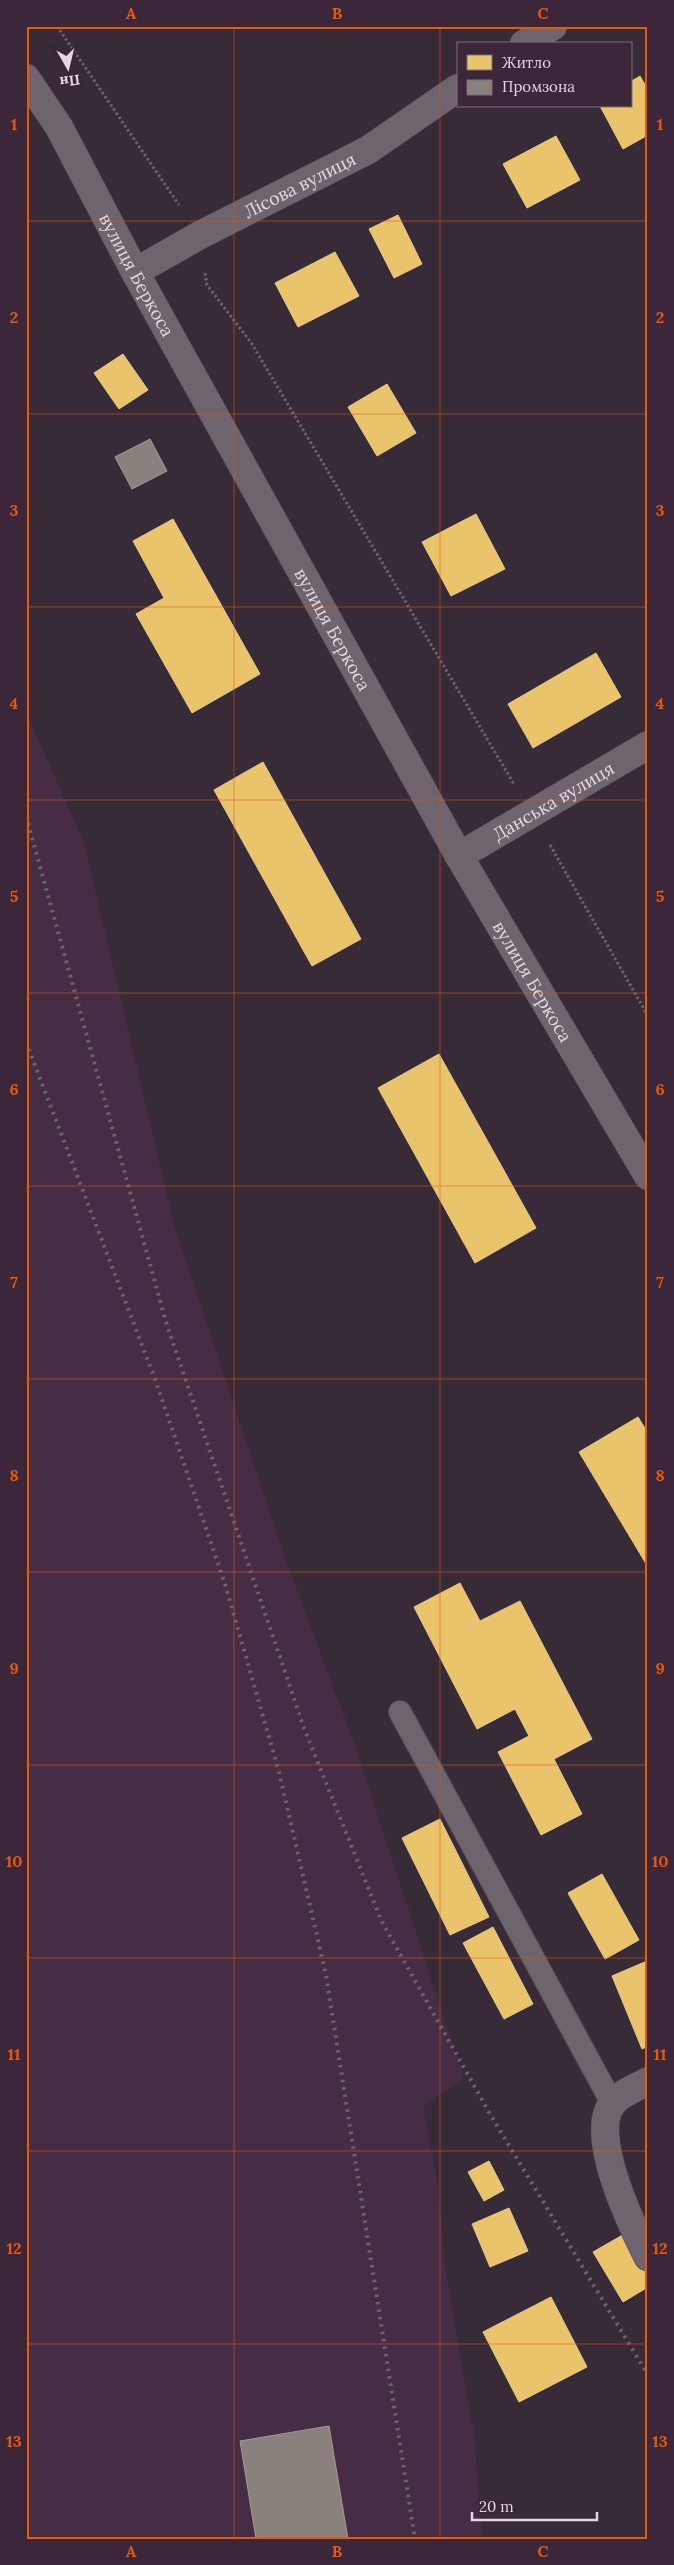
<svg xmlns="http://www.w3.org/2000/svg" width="674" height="2565" viewBox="0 0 674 2565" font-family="Lora,serif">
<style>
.built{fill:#462d45}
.homes{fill:#e9c46a;stroke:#e8c98e}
.industry{fill:#8a817c;stroke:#a59a9b}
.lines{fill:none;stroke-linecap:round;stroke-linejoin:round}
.service-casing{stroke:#514650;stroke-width:24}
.minor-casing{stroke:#514650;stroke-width:29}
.tertiary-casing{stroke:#514650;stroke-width:29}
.path{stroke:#6b626a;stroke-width:3;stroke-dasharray:2.5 2.5;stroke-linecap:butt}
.service{stroke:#6d646d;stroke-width:22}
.minor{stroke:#6d646d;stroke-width:28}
.tertiary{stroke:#6d646d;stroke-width:28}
.rail{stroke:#6c636c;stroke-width:4;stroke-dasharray:2.5 5;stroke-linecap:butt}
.grid{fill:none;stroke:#e8590c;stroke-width:1;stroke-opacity:0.55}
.labels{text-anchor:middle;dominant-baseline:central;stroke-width:5;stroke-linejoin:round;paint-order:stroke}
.street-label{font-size:18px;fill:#e4d6e3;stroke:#3b263a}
.neatline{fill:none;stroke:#e8590c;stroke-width:2}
.grid-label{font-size:16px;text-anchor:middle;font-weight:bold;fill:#e8590c}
</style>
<rect width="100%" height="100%" fill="#362b36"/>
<path class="built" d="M26,712L84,843L174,1225L288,1566L355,1746L464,2079L423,2107L437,2179L445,2267L474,2435L482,2539H26Z"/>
<g class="homes">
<path d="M640,76L648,90V135L623,149L600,106H630V82Z"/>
<path d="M556,136L580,180L527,208L503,164Z"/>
<path d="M398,215L422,264L394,278L369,229Z"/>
<path d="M335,252L359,296L298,327L275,283Z"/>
<path d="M123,354L148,390L119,409L94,373Z"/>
<path d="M387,384L416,433L377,456L348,407Z"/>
<path d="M476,514L505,569L451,596L422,542Z"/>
<path d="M173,519L260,674L192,713L136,614L164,598L133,541Z"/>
<path d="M596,653L621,697L533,748L508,704Z"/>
<path d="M263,762L361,939L312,966L214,790Z"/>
<path d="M439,1054L536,1228L475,1263L378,1088Z"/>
<path d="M638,1417L648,1433V1567L579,1452Z"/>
<path d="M460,1583L480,1621L520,1601L592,1739L554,1759L582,1814L541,1835L498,1752L529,1736L515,1709L477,1729L414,1607Z"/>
<path d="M440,1819L489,1917L450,1935L402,1838Z"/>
<path d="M602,1874L639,1940L605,1959L568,1893Z"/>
<path d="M493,1927L533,2004L504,2019L463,1943Z"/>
<path d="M647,1961L648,2046L642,2049L612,1976Z"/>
<path d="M489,2161L504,2190L484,2201L468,2172Z"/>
<path d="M509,2208L528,2251L490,2267L472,2224Z"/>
<path d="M626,2233L648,2270V2287L623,2302L593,2252Z"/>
<path d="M551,2297L587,2367L519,2402L483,2332Z"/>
</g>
<g class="industry">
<path d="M150,439L167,471L132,489L115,457Z"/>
<path d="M329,2426L348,2539H256L240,2441Z"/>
</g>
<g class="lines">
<defs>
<path id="service" d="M400,1712L612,2103"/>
<g id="minor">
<path d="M524,44L553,26"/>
<path id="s1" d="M135,272L200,235L368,150L458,88"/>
<path id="s2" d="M459,856L648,745"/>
<path d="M648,2081C638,2087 619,2094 612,2104C588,2135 632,2226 648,2257"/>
</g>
<g id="tertiary">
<path id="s3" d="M26,78L59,127L135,272L459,856L648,1176"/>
</g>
</defs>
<use href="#service" class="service-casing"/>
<use href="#minor" class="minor-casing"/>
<use href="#tertiary" class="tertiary-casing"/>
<g class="path">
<path d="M57,26L179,205"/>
<path d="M205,273L207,285L252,344L514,784"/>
<path d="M550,845L648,1016"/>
</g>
<use href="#service" class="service"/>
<use href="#minor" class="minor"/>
<use href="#tertiary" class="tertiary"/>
<g class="rail">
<path d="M26,816L166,1322L304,1728L382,1922L490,2114L648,2375"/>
<path d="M26,1042L155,1379L225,1584L279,1772L326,1975L415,2539"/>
</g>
</g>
<path class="grid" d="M234,26V2539M440,26V2539M26,221H648M26,414H648M26,607H648M26,800H648M26,993H648M26,1186H648M26,1379H648M26,1572H648M26,1765H648M26,1958H648M26,2151H648M26,2344H648"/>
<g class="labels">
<g class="street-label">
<text stroke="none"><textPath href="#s1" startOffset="186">Лісова вулиця</textPath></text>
<text stroke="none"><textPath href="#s3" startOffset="226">вулиця Беркоса</textPath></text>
<text stroke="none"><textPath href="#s3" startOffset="631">вулиця Беркоса</textPath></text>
<text stroke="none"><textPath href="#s2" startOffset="109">Данська вулиця</textPath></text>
<text stroke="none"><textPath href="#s3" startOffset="1036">вулиця Беркоса</textPath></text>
</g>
</g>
<rect width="674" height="2565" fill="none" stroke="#3b263a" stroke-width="55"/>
<rect x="457" y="42" width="175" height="65" fill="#3b263a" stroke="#7f6c7e"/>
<rect x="467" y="55" width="25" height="15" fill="#e9c46a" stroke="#7f6c7e"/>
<text x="502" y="68" font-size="15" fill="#e4d6e3">Житло</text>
<rect x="467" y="80" width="25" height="15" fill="#8a817c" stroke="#7f6c7e"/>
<text x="502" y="92" font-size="15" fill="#e4d6e3">Промзона</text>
<g transform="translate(68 68) rotate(172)" stroke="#3b263a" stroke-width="4" paint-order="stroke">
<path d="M0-4L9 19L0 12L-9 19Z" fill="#e4d6e3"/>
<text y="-8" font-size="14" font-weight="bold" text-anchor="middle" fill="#e4d6e3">Пн</text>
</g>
<path d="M472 2512v8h125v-8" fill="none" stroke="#e4d6e3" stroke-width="2.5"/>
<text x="479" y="2512" font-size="15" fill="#e4d6e3" stroke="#3b263a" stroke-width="4" paint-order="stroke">20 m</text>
<rect x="28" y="28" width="618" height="2510" class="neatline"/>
<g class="grid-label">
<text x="131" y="19">A</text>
<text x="337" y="19">B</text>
<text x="543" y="19">C</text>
<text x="14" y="130">1</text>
<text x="660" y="130">1</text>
<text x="14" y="323">2</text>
<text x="660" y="323">2</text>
<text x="14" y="516">3</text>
<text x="660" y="516">3</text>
<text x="14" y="709">4</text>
<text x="660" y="709">4</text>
<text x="14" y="902">5</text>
<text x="660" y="902">5</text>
<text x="14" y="1095">6</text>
<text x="660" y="1095">6</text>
<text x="14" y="1288">7</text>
<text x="660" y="1288">7</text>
<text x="14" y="1481">8</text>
<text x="660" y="1481">8</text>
<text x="14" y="1674">9</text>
<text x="660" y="1674">9</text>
<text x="14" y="1867">10</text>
<text x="660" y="1867">10</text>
<text x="14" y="2060">11</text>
<text x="660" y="2060">11</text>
<text x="14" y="2254">12</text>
<text x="660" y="2254">12</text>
<text x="14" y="2447">13</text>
<text x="660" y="2447">13</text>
<text x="131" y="2557">A</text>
<text x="337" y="2557">B</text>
<text x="543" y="2557">C</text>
</g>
</svg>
